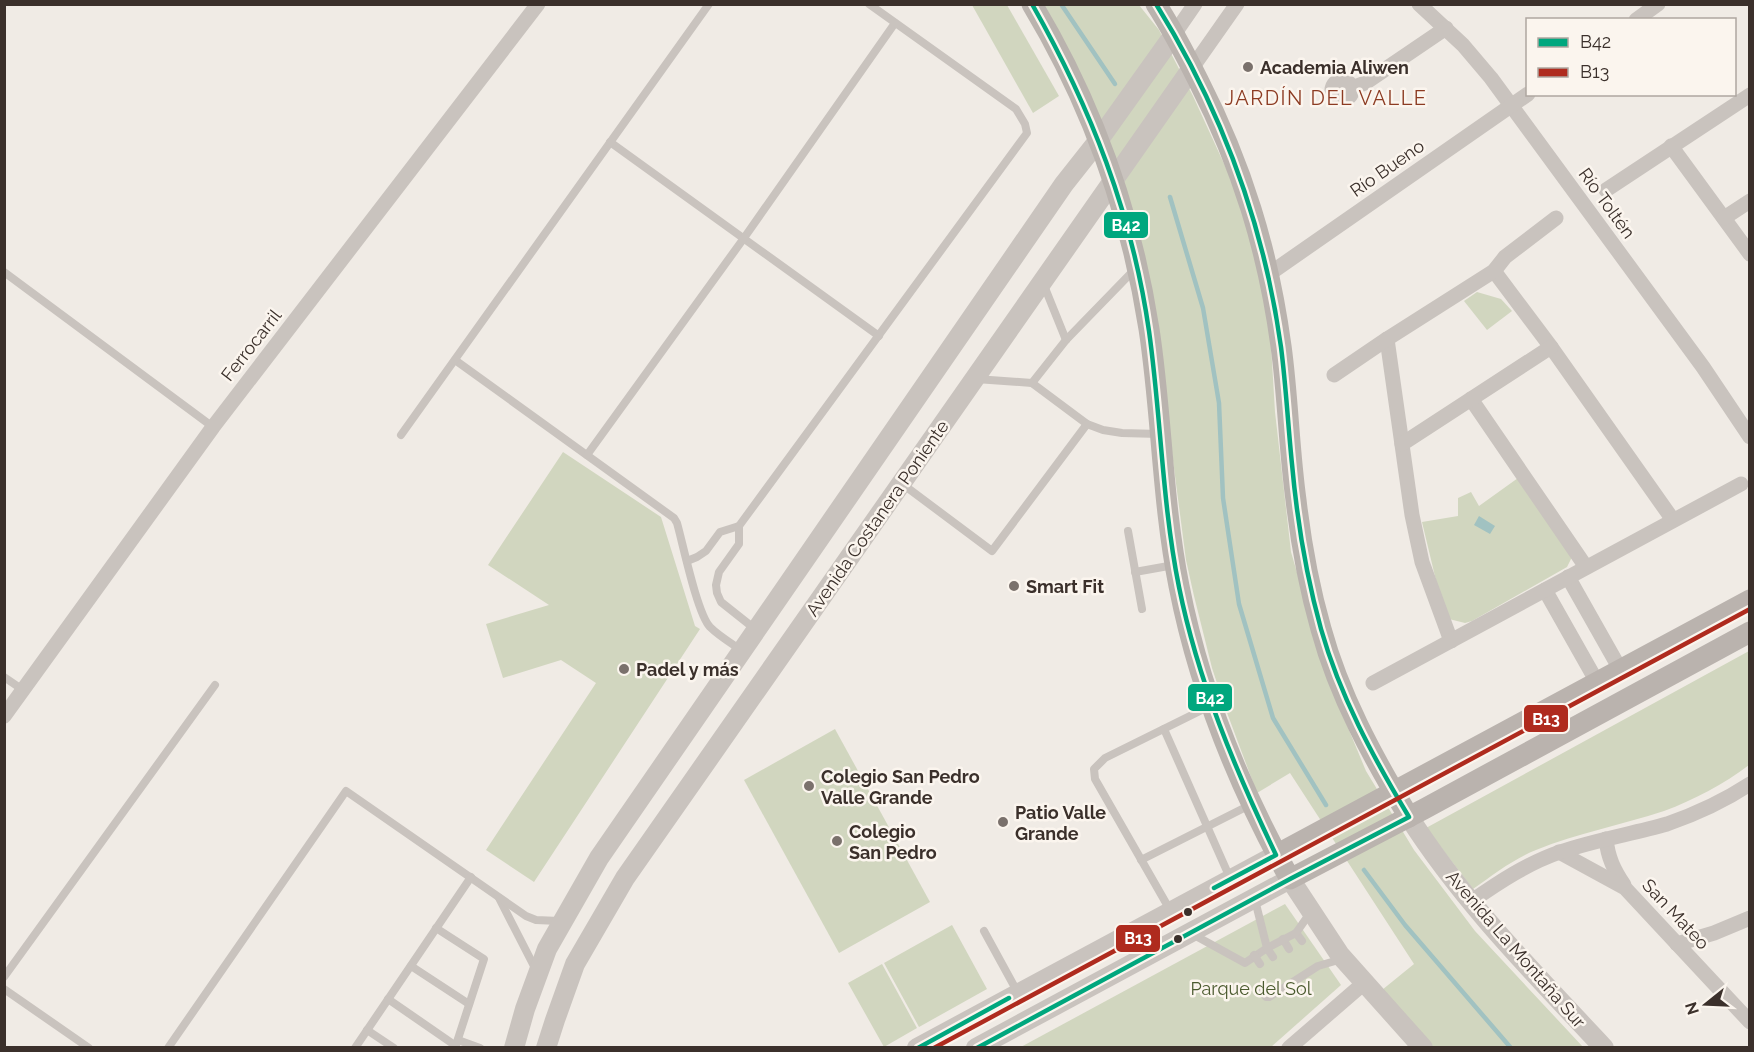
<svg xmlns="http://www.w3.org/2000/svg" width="1754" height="1052" viewBox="0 0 1754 1052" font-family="Raleway,sans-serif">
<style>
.green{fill:#d1d6bf}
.water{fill:#a1c2c1}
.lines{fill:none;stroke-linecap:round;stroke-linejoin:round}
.stream{stroke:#a1c2c1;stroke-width:4.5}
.service{stroke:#c9c3be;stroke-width:8}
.minor{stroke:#c9c3be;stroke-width:15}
.tertiary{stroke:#c9c3be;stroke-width:20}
.secondary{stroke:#bab3ae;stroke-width:21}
.bus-1-casing{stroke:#fbf5ee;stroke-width:9}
.bus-2-casing{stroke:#fbf5ee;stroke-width:9}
.bus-1{stroke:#00a77e;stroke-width:4.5}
.bus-2{stroke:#af2b1e;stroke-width:4.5}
.poi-dot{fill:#7a716c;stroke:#fbf5ee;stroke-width:2}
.bus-dot{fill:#3b302b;stroke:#fbf5ee;stroke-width:2}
.labels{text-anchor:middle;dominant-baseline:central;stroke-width:5;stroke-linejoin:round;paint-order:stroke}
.poi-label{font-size:18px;font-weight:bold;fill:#3b302b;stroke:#fbf5ee;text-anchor:start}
.street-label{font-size:18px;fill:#3b302b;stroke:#fbf5ee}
.park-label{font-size:18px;fill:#4a5a2e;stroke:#fbf5ee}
.neighbourhood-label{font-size:20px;letter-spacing:1.5px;fill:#8c3b22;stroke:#fbf5ee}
.line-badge{stroke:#fbf5ee;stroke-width:2}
.badge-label{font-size:16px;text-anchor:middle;font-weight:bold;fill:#fff}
</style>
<rect width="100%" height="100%" fill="#f0ebe5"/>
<g class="green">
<path d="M972,5H1007L1059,96L1033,113Z"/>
<path d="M1035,5H1139L1159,30L1193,96L1242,203L1269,312L1275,412L1291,552L1329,682L1366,771L1414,850L1475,931L1583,1047H1431L1382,990L1414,964L1290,773L1257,793L1226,710L1212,668L1194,596L1186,560L1165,399L1123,202Z"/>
<path d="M1477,292L1501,299L1512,311L1487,330L1464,301Z"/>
<path d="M563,452L661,517L695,626L700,629L534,882L486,850L596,683L561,660L503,678L486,624L549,605L488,565Z"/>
<path d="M1518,478L1572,557L1567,567L1472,621L1465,623L1445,618L1422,522L1458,516V498L1471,492L1479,506Z"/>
<path d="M1749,651V765C1724,784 1694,800 1664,811C1622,825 1577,833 1536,850C1513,859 1493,875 1473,889L1426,828Z"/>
<path d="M835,729L930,902L839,953L744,780Z"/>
<path d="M1285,904L1341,985L1271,1047L1019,1048Z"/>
<path d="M952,925L987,989L919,1027L884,963Z"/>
<path d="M882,964L917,1028L884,1047L848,983Z"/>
</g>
<path class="water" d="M1479,516L1495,526L1490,534L1474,525Z"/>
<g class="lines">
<g class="stream">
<path d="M1061,4L1115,84"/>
<path d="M1170,197L1203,308L1219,403L1223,498L1239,604L1273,718L1326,805"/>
<path d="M1364,870L1405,925L1511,1048"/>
</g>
<g class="service">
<path d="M610,142L879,336"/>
<path d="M4,272L213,427"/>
<path d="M1043,283L1066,340"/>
<path d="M455,360L674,518L677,523C683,544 697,613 710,627C719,636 731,643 741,650"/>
<path d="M976,379L1032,383L1087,424L1103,430L1122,433L1159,434"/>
<path d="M1032,383L1066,340L1135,269"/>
<path d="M401,435L709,4"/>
<path d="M587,455L744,238L895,23"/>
<path d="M901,483L992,551L1087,424"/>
<path d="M1128,531L1142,609"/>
<path d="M687,561L697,557L706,551L720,532L739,526"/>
<path d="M1135,572L1174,565"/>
<path d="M755,629L721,602L717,593L716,585L719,572L739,544V526L1027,133L1025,124L1016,109L869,4"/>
<path d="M4,677L23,690"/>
<path d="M1164,729L1230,878"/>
<path d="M1141,860L1250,805"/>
<path d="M499,898L536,970"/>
<path d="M1170,910L1095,779L1094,769L1105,758L1210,706"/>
<path d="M436,928L484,959L455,1048"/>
<path d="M984,931L1018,993"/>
<path d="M1296,933L1302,941"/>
<path d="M1194,935L1245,963L1267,948L1255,900"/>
<path d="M1283,939L1289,949"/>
<path d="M1254,955L1260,964"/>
<path d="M1273,957L1267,948L1296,933L1310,913"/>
<path d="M411,966L469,1004"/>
<path d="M4,977L215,685"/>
<path d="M4,989L89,1048"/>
<path d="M1261,990L1266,997H1269L1318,966L1342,959"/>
<path d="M388,999L456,1046"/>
<path d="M367,1030L394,1048"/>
<path d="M458,1040L480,1048"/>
<path d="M168,1048L346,791L526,916L536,920L559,921"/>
<path d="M355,1048L471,877"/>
</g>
<g class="minor">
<path d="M1419,4L1463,45L1491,78L1703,367L1750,437"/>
<path d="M1636,20L1658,4"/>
<path d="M1175,33L1195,4"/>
<path d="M1192,68L1237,4"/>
<circle cx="1342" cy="90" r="10"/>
<path d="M1352,88L1365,83L1446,28"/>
<path d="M1671,146L1750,254"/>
<path d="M1606,190L1750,95"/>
<path d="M1724,218L1750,201"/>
<path d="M1494,271L1551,347L1673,520"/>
<path d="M1269,274L1528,94"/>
<path d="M1387,339L1412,515L1422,562L1451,641"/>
<path d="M1334,375L1387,339L1494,271L1505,257L1556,218"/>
<path d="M1471,399L1586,567"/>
<path d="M1402,444L1551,347"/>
<path d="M1568,577L1620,669"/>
<path d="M1545,590L1597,682"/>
<path d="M1373,683L1741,484"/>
<path d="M4,716L213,427L538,4"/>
<path d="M1606,839C1608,858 1614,870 1624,885"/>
<path d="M1559,852L1625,888L1750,1022"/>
<path d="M1472,901C1499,882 1528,863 1560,852C1595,840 1632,834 1667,824C1696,814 1724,801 1750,784"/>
<path d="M1677,944L1714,933L1750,918"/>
<path d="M1289,1048L1364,983"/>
</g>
<g class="tertiary">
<path d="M1409,817C1463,902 1535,974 1604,1048"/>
<path d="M514,1048L525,1009L547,949L599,858L1064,184L1098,141L1175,33"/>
<path d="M546,1048L555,1020L575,964L625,878L1192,68"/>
<path d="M917,1048L1276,855"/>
<path d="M976,1048L1290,879L1340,955L1423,1048"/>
</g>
<g class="secondary">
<path d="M1032,4C1092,104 1131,214 1149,329C1162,414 1162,501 1179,586C1199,689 1239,787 1290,879L1424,809L1750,632"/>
<path d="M1156,4C1172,29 1185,54 1198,80C1242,166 1268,250 1281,346C1288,397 1289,449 1296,500C1301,543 1309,587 1321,629C1339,695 1373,758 1409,817"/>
<path d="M1276,855L1750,600"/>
</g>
<defs>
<g id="bus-1">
<path d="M1032,4C1091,108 1132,213 1149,331C1161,416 1162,503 1179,587C1198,681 1235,769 1276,855L1214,888"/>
<path d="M918,1048L1009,998"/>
<path d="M977,1048L1290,879L1409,817C1373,757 1340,696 1321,629C1306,575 1297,520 1292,464C1288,425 1286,386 1281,347C1264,225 1221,109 1156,4"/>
</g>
<path id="bus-2" d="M934,1048L1750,609"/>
</defs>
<use href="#bus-1" class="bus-1-casing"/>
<use href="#bus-2" class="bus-2-casing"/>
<use href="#bus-1" class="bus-1"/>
<use href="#bus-2" class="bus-2"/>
</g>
<g class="poi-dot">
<circle cx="1248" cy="67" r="6"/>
<circle cx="1014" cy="586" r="6"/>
<circle cx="624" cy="669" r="6"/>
<circle cx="809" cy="786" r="6"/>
<circle cx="1003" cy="822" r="6"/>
<circle cx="837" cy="841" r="6"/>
</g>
<g class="bus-dot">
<circle cx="1188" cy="912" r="5"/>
<circle cx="1178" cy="939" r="5"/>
</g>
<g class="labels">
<g class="poi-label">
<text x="1260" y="67">Academia Aliwen</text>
<text x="1026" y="586">Smart Fit</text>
<text x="636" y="669">Padel y más</text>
<text x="821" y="776">Colegio San Pedro<tspan x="821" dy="21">Valle Grande</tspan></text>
<text x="1015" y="812">Patio Valle<tspan x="1015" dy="21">Grande</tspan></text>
<text x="849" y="831">Colegio<tspan x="849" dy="21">San Pedro</tspan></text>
</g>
<g class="street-label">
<text transform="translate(1387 168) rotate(-35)">Río Bueno</text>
<text transform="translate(1607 203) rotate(54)">Río Toltén</text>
<text transform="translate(251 345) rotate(-52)">Ferrocarril</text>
<text transform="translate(877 518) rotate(-55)">Avenida Costanera Poniente</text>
<text transform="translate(1676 914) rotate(47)">San Mateo</text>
<text transform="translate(1516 949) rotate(49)">Avenida La Montaña Sur</text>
</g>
<g class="park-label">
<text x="1251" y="988">Parque del Sol</text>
</g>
<g class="neighbourhood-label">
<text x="1326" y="98">JARDÍN DEL VALLE</text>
</g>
</g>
<g class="line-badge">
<rect x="1103" y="211" width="46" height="28" rx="6" fill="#00a77e"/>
<rect x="1187" y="683" width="46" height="29" rx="6" fill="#00a77e"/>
<rect x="1523" y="704" width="46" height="29" rx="6" fill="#af2b1e"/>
<rect x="1115" y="924" width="46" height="29" rx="6" fill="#af2b1e"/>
</g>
<g class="badge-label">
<text x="1126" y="231">B42</text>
<text x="1210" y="704">B42</text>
<text x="1546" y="725">B13</text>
<text x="1138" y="944">B13</text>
</g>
<rect width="1754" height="1052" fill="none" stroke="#3b302b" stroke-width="12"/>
<rect x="1526" y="18" width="210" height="78" fill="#fbf5ee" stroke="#aea6a0" stroke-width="1.5"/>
<rect x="1538" y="38" width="30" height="9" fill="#00a77e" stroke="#aea6a0" stroke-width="1.5"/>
<text x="1580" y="48" font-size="18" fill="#3b302b">B42</text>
<rect x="1538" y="68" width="30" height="9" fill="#af2b1e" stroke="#aea6a0" stroke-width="1.5"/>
<text x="1580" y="78" font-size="18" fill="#3b302b">B13</text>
<g transform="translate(1706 1004) rotate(252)" stroke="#fbf5ee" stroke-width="4.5" paint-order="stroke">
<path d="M0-4.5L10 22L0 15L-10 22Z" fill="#3b302b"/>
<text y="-9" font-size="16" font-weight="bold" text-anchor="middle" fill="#3b302b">N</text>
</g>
</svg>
